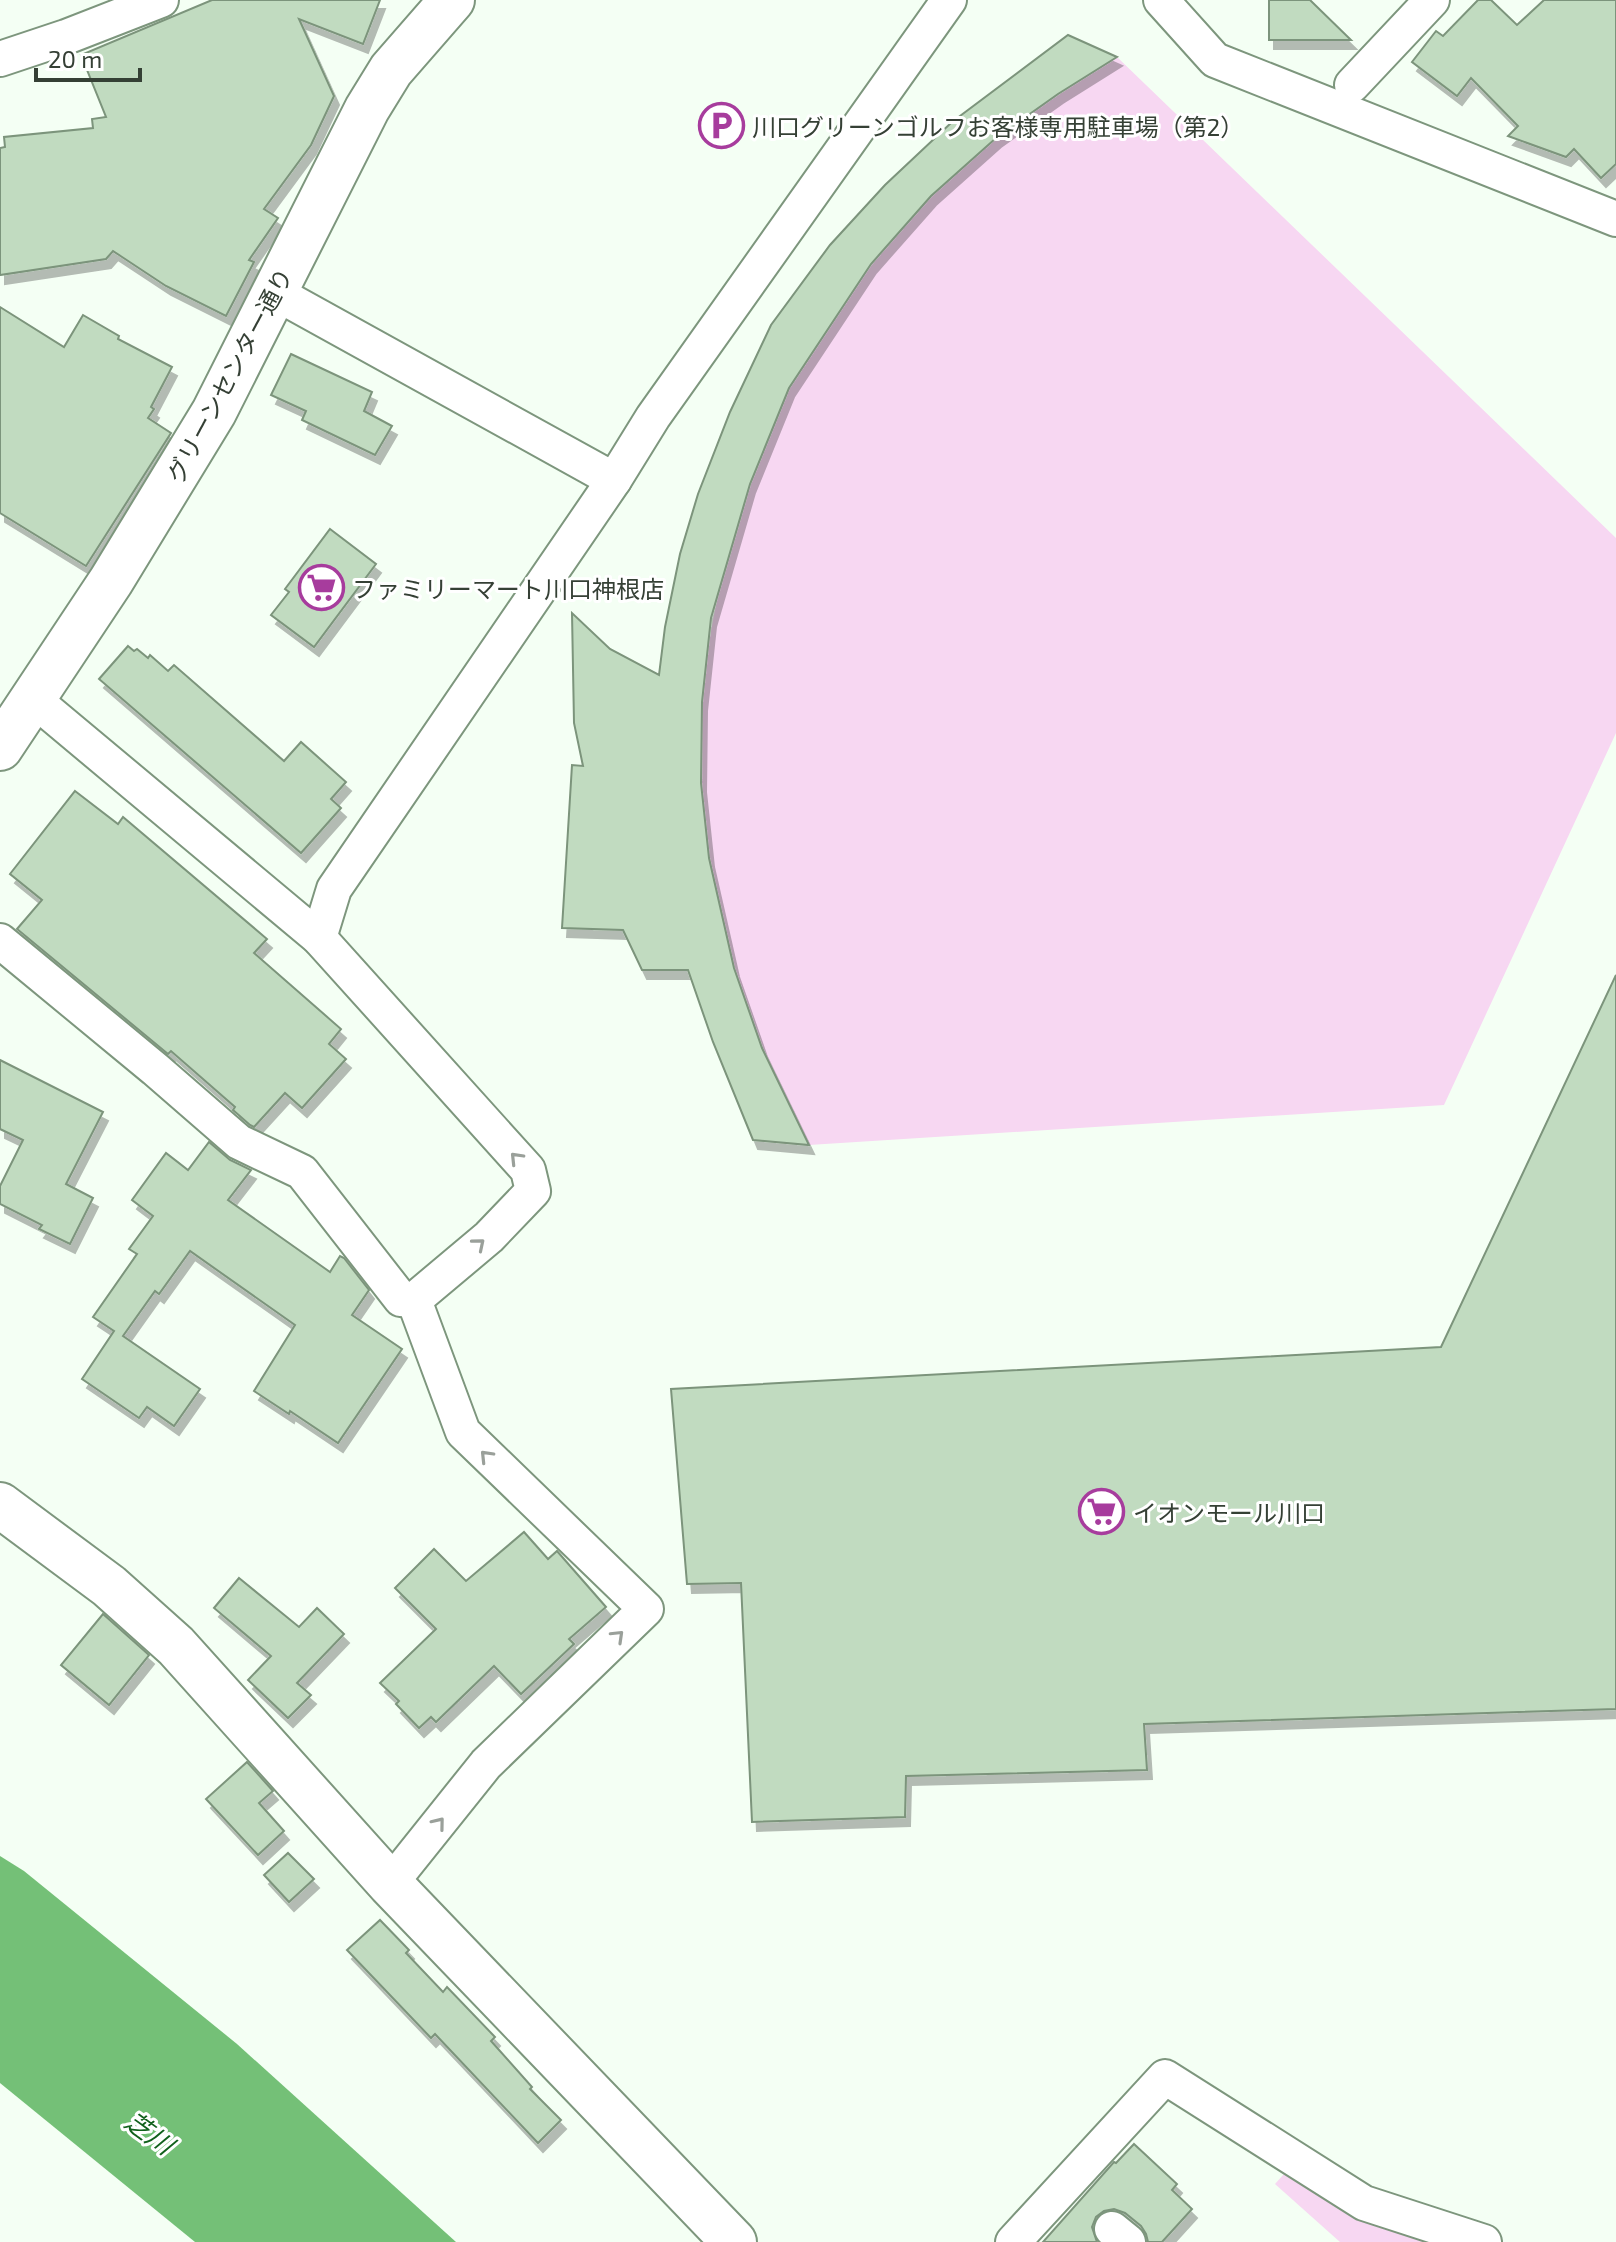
<svg xmlns="http://www.w3.org/2000/svg" width="1616" height="2242" viewBox="0 0 1616 2242" font-family="'Exo 2','Noto Sans JP',sans-serif">
<style>
.green{fill:#f7d7f2}
.water{fill:#74c077}
.building{fill:#c1dbc0;stroke:#7c947b;stroke-width:2;filter:url(#shadow)}
.lines{fill:none;stroke-linecap:round;stroke-linejoin:round}
.street-casing{stroke:#7d967d;stroke-width:38}
.secondary-casing{stroke:#7d967d;stroke-width:48}
.street{stroke:#fff;stroke-width:34}
.secondary{stroke:#fff;stroke-width:44}
.oneway{stroke:#9aa09a}
.labels{text-anchor:middle;dominant-baseline:central;stroke-width:6;stroke-linejoin:round;paint-order:stroke}
.poi-label{font-size:24px;fill:#354035;stroke:#fff;text-anchor:start}
.street-label{font-size:24px;fill:#354035;stroke:#fff}
.water-label{font-size:26px;font-style:italic;fill:#11611c;stroke:#fff}
</style>
<defs>
<filter id="shadow"><feDropShadow dx="5" dy="9" stdDeviation="0" flood-color="#0004"/></filter>
</defs>
<rect width="100%" height="100%" fill="#f4fff4"/>
<g class="green">
<path d="M1117,57L1616,538V733L1444,1105L809,1145C793,1113 776,1081 762,1048C738,988 721,922 709,859C685,722 712,577 764,450C772,429 779,405 791,385C829,318 876,254 930,198C985,141 1051,99 1117,57Z"/>
<path d="M1284,2174L1366,2220L1432,2242H1340L1275,2184Z"/>
</g>
<path class="water" d="M0,1856L24,1871L237,2044L456,2242H195L0,2083Z"/>
<g class="building">
<path d="M212,0H380L363,44L299,19L334,96L311,145L264,209L278,218L249,260L254,262L226,316L166,286L113,251L106,259L0,275V148L5,147L4,137L93,128L92,119L106,117L81,55Z"/>
<path d="M1269,0H1310L1351,40H1269Z"/>
<path d="M1478,0H1491L1517,25L1544,0H1616V164L1601,178L1574,149L1566,157L1508,136L1518,126L1471,78L1457,96L1412,62L1436,31L1443,36Z"/>
<path d="M1068,35L1117,57L1058,94L996,138L931,196L871,264L789,388L750,484L711,618L702,702L701,783L709,858L734,968L762,1048L809,1145L753,1140L713,1042L688,970H642L623,930L562,928L572,765L583,766L574,723L572,613L610,649L659,675L665,627L680,554L698,494L730,412L771,325L830,245L885,185L952,122Z"/>
<path d="M0,307L64,347L83,315L119,336L118,339L172,367L151,407L154,409L148,418L171,433L86,566L0,513Z"/>
<path d="M291,354L372,392L364,411L392,426L375,455L302,420L306,411L271,395Z"/>
<path d="M330,529L376,564L314,647L271,615L289,592L285,589Z"/>
<path d="M128,646L134,651L137,649L148,658L150,655L168,671L174,665L284,761L301,742L346,782L331,799L341,808L301,853L99,679Z"/>
<path d="M75,791L118,824L123,817L267,939L254,953L341,1029L329,1044L346,1059L302,1108L285,1093L254,1127L250,1125L233,1110L235,1107L171,1051L168,1054L17,929L42,900L10,874Z"/>
<path d="M1616,975V1709L1144,1724L1147,1770L906,1776L905,1817L752,1822L741,1583L687,1584L671,1389L1441,1347Z"/>
<path d="M0,1060L103,1112L66,1184L93,1198L70,1244L39,1229L42,1225L0,1204V1186L23,1140L0,1129Z"/>
<path d="M209,1142L230,1160L251,1170L228,1200L330,1272L340,1256L344,1258L369,1290L352,1315L402,1349L338,1443L290,1411L289,1414L254,1391L295,1325L190,1251L159,1294L155,1291L123,1336L200,1389L174,1426L147,1407L139,1418L82,1379L114,1331L93,1317L137,1254L129,1249L153,1216L132,1200L166,1153L188,1170Z"/>
<path d="M524,1532L548,1559L557,1551L606,1607L569,1639L574,1644L521,1694L494,1666L436,1722L431,1717L419,1728L396,1704L399,1701L380,1683L436,1629L395,1588L434,1549L466,1581Z"/>
<path d="M239,1578L299,1627L317,1608L344,1634L297,1683L311,1695L288,1718L248,1680L271,1656L214,1608Z"/>
<path d="M103,1614L149,1655L109,1705L61,1665Z"/>
<path d="M247,1762L273,1791L259,1803L284,1831L258,1855L206,1799Z"/>
<path d="M288,1853L314,1879L289,1902L264,1875Z"/>
<path d="M380,1920L409,1950L406,1953L443,1992L447,1987L495,2037L491,2041L532,2087L530,2089L561,2120L538,2143L435,2034L431,2038L347,1950Z"/>
<path d="M1134,2144L1177,2184L1172,2190L1192,2209L1162,2242H1148L1146,2234L1141,2226L1125,2213L1114,2209L1104,2211L1096,2217L1092,2227L1097,2242H1043L1114,2162L1116,2163Z"/>
</g>
<g class="lines">
<defs>
<g id="street">
<path d="M1161,0L1215,60L1616,219"/>
<path d="M0,59L66,37L161,0"/>
<path d="M1352,85L1432,0"/>
<path d="M274,292L614,480"/>
<path d="M32,698L319,938L528,1170L533,1191L489,1237L414,1300L463,1432L646,1609L486,1764L390,1884"/>
<path d="M319,938L334,889L614,480L653,417L949,0"/>
<path d="M0,941L155,1069L239,1142L302,1172L401,1299L414,1300"/>
<path d="M1112,2229L1128,2242"/>
<path d="M1013,2242L1165,2077L1364,2203L1484,2242"/>
</g>
<g id="secondary">
<path d="M0,748L111,581L214,412L367,109L391,70L452,0"/>
<path d="M0,1505L109,1586L176,1646L390,1884L734,2242"/>
</g>
</defs>
<use href="#street" class="street-casing"/>
<use href="#secondary" class="secondary-casing"/>
<use href="#street" class="street"/>
<use href="#secondary" class="secondary"/>
</g>
<defs><path id="oneway-chevron" d="M-2-3.5L2.5 0L-2 3.5" fill="none" stroke-width="1.6" stroke-linecap="round" stroke-linejoin="round" transform="scale(2)"/></defs>
<g class="oneway">
<use href="#oneway-chevron" transform="translate(516 1158) rotate(-134)"/>
<use href="#oneway-chevron" transform="translate(479 1244) rotate(-40)"/>
<use href="#oneway-chevron" transform="translate(486 1456) rotate(-134)"/>
<use href="#oneway-chevron" transform="translate(618 1636) rotate(-44)"/>
<use href="#oneway-chevron" transform="translate(439 1823) rotate(-51)"/>
</g>
<defs>
<symbol id="parking-ring" viewBox="-11 -11 22 22"><circle r="9.5" fill="#fff" stroke="#a73c9d" stroke-width="1.5"/><path d="M-3.5-5.5H1a3.5 3.5 0 0 1 0 7H-1V5.5H-3.5ZM-1-3.4V-.6H.8a1.4 1.4 0 0 0 0-2.8Z" fill="#a73c9d"/></symbol>
<symbol id="supermarket-ring" viewBox="-11 -11 22 22"><circle r="9.5" fill="#fff" stroke="#a73c9d" stroke-width="1.5"/><path d="M-6-5.5h2.5l.6 2H6L4.5 2H-2.5L-4.4-4H-6ZM-1.5 3.2a1.3 1.3 0 1 0 .1 0ZM3 3.2a1.3 1.3 0 1 0 .1 0Z" fill="#a73c9d"/></symbol>
</defs>
<g fill-rule="evenodd">
<use href="#parking-ring" x="696" y="100" width="51" height="51"/>
<use href="#supermarket-ring" x="296" y="562" width="51" height="51"/>
<use href="#supermarket-ring" x="1076" y="1486" width="51" height="51"/>
</g>
<g class="labels">
<g class="poi-label">
<text x="752" y="126">川口グリーンゴルフお客様専用駐車場（第2）</text>
<text x="352" y="588">ファミリーマート川口神根店</text>
<text x="1133" y="1512">イオンモール川口</text>
</g>
<g class="street-label">
<text transform="translate(229 375) rotate(-62)">グリーンセンター通り</text>
</g>
<g class="water-label">
<text transform="translate(150 2132) rotate(36)">芝川</text>
</g>
</g>
<path d="M36 68v12h104v-12" fill="none" stroke="#354035" stroke-width="4"/>
<text x="48" y="68" font-size="24" fill="#354035" stroke="#ffffff" stroke-width="6" paint-order="stroke">20 m</text>
</svg>
